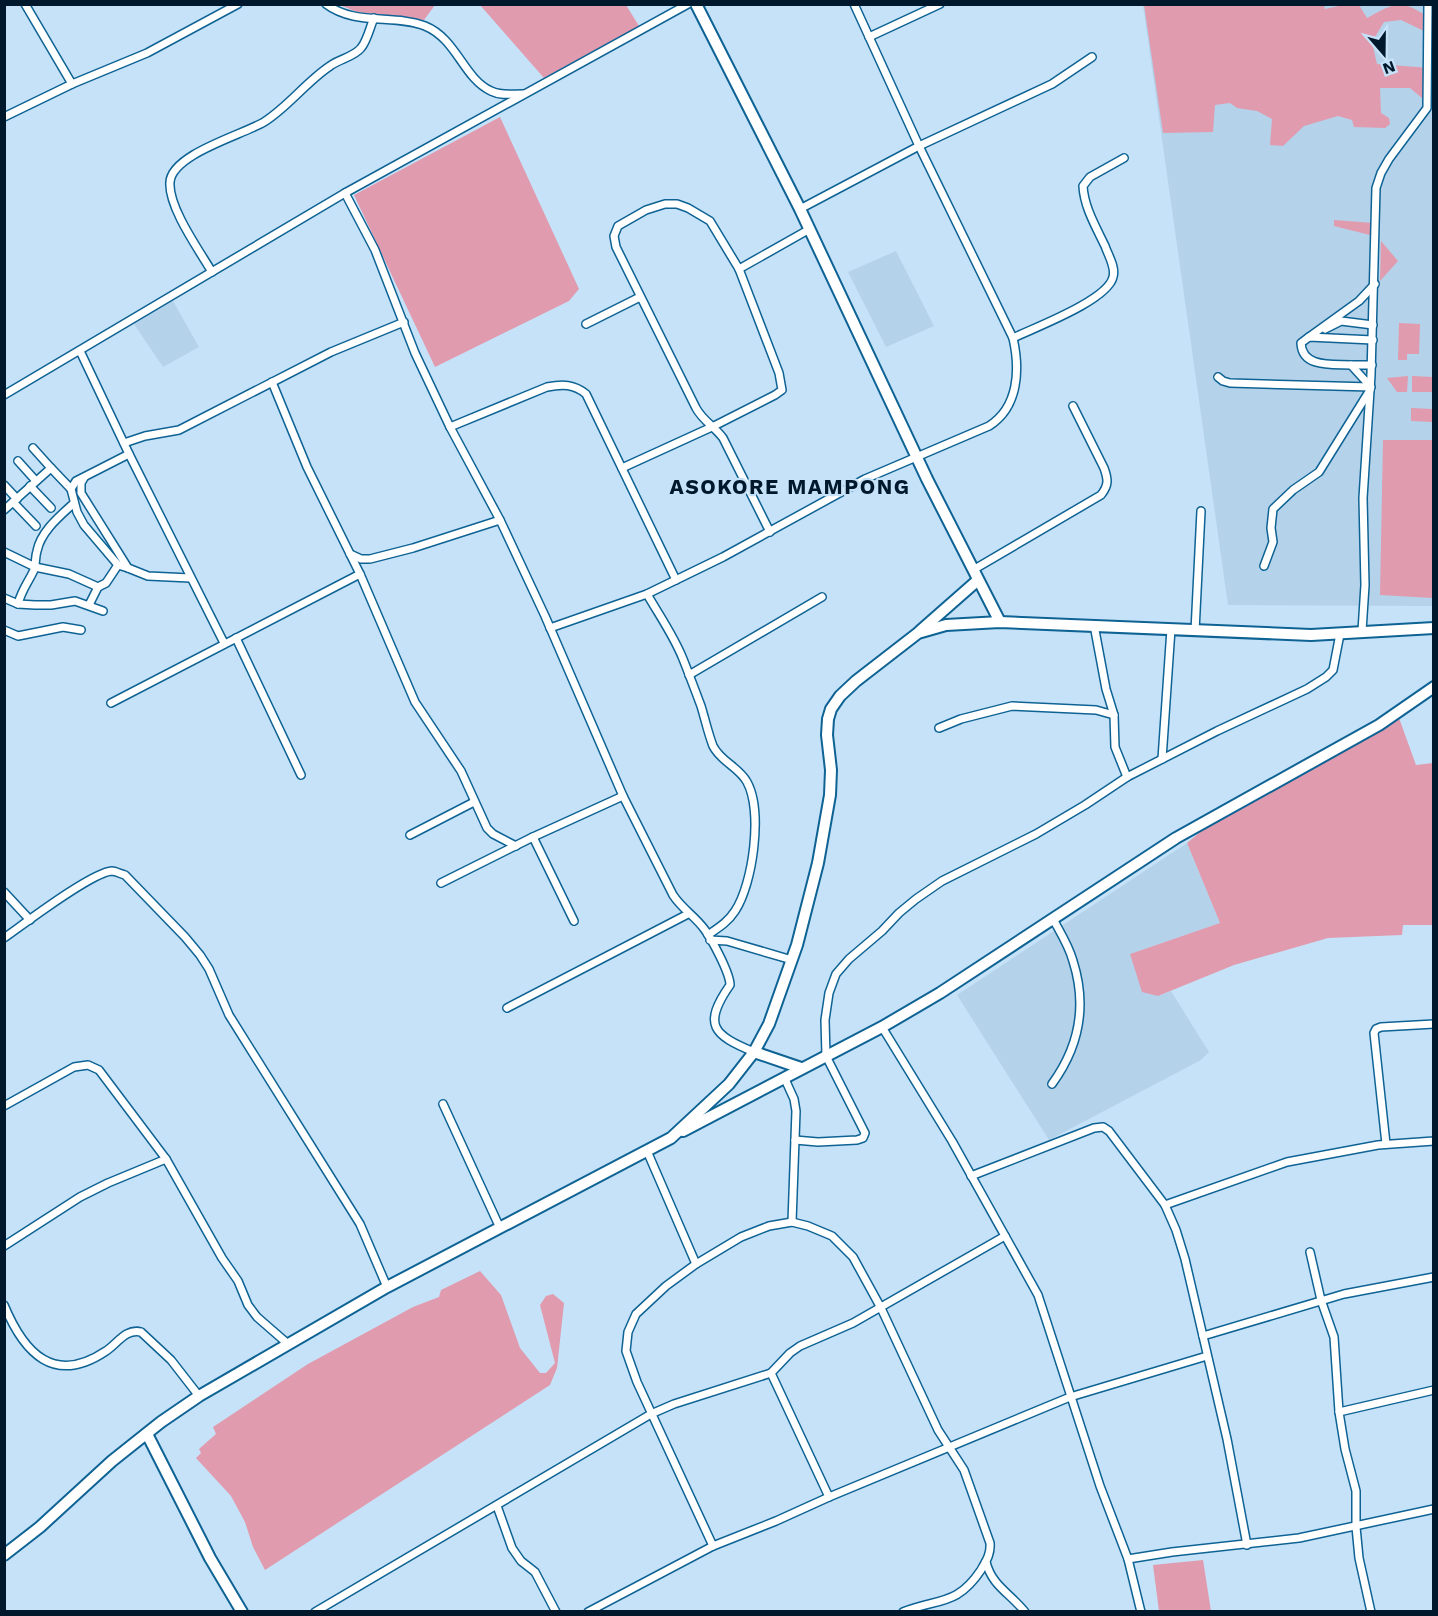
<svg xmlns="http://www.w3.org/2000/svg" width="1438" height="1616" viewBox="0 0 1438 1616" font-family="'Work Sans',sans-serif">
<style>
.built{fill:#b4d2ea}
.green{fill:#e19bae}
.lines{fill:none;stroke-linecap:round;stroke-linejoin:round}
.street-casing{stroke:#0e6394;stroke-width:10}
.secondary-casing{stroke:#0e6394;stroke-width:14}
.street{stroke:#fff;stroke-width:7}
.secondary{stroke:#fff;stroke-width:10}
.labels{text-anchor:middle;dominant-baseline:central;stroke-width:4.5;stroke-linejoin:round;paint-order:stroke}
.district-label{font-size:21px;font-weight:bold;letter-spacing:1.5px;fill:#00182b;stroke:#c6e2f8}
</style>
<rect width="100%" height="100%" fill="#c6e2f8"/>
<g class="built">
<path d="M1143,5H1433V606L1228,605Z"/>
<path d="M896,251L934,326L886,347L848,272Z"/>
<path d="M173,301L199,347L163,367L134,324Z"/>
<path d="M1187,843L1220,923L1130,954L1158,996L1171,991L1209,1052L1201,1060L1049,1140L957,995Z"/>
</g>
<g class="green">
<path d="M1324,4L1325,9L1343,5H1359L1367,18C1399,0 1402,0 1433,20V29L1424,31L1401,20L1384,22L1372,42L1377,64L1430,68L1433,81L1422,98L1410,88H1380L1381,113L1389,118L1390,124L1385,128L1354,127L1352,120L1338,116L1304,126L1283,146L1270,145L1272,119L1257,111L1237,108L1230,103L1215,105L1213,132L1163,133L1144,5Z"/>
<path d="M340,5H435L424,20L357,12Z"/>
<path d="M480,5H626L639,26L544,78Z"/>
<path d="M500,117L579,289L569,301L435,367L354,195Z"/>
<path d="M1334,220L1373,223V232L1370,235L1334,226Z"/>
<path d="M1381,241L1398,261L1380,281Z"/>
<path d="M1399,323L1420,324L1419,354H1407V360H1398Z"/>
<path d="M1408,376L1407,392H1397L1387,378Z"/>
<path d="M1412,376L1433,377V392H1412Z"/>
<path d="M1411,408L1433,409V422L1411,421Z"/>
<path d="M1383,440H1433V598L1380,595Z"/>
<path d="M1399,718L1416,765L1433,763V925H1403L1402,935L1328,938L1234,965L1158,996L1142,992L1130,954L1220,923L1187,843L1210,824Z"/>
<path d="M480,1271L501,1295L520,1348L540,1373H546L555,1363L540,1305L546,1296L553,1294L564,1303L557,1368L550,1385L265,1570L253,1547L245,1522L231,1496L196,1458L201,1453L199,1449L216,1434L213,1427L308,1364L413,1307L439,1297L441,1290Z"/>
<path d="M1203,1560L1211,1611H1159L1153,1565Z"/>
</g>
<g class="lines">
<defs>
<g id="street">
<path d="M25,4L72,84"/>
<path d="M326,4C355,26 394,14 425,26C457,39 463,78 491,91C501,96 512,94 523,94"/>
<path d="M869,37L940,4"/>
<path d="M4,117L72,84L147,53L238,4"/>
<path d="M345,193L375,250L415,353L450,427L500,520L545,616L623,796L673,895C682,909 695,916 705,930C712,940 730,973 730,985C702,1025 713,1035 754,1052"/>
<path d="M800,209L919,146L1052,84L1092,57"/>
<path d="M739,269L808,230"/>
<path d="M212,272C199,250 168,207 170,182C172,154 242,135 264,122C288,107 306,82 330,66C339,59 354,57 361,48C367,41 370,27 374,18"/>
<path d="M586,324L640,297"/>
<path d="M1325,329L1341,321L1373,325"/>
<path d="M1309,337L1359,301L1375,284"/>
<path d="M1013,338C1036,327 1108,300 1113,277C1116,267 1108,255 1105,246C1096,227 1084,207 1083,186L1090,177L1124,158"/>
<path d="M80,351L129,454L224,643"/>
<path d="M1351,365H1372"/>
<path d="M1218,377L1223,381L1230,383L1371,387L1351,365C1332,364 1302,368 1301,343L1309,337L1373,340"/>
<path d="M272,382L307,467L360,574L415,702L461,771L487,828L493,834L516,846"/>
<path d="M4,395L345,193L688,4"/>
<path d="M450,427L547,387C563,384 574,384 586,394L676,580"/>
<path d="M124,443L145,436L179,430L331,352L404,322"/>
<path d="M33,448L51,468"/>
<path d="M18,461L36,481"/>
<path d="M622,468L714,426L775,395L782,390L779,373L739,269L710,221L688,208L677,204H665L646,210L618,226L614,236L616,247L696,408C703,421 714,426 723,438L770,532"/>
<path d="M84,478L81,483V493L128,568L148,576L190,578"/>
<path d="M4,485L17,499"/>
<path d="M30,486L51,508"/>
<path d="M13,502L36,526"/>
<path d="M4,510L51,468L71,489"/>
<path d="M4,552L35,567L69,574L98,587L106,583L118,565"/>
<path d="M350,554L361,559H370L413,548L500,520"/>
<path d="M1264,566L1273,542L1271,528L1273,509L1293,490L1319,472L1370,390"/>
<path d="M128,568L118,565L84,525L77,512L71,489L76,481L129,454"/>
<path d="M973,570L1101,495C1109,485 1108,479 1104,468L1073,406"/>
<path d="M647,594C659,615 674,636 683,659C689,674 695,690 701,706C705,719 708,733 713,746C721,762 739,767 747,782C763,811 753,884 735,911C728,922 718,928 708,935"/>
<path d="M4,598L18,604L35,605H51L75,601L103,611"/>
<path d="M18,604C22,589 28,583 34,570C36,563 35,557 37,551C41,531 60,516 74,503"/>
<path d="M89,605L98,587"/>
<path d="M1094,625L1106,689L1114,715L1115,747L1127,777"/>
<path d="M550,628L647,594L723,557L865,479L989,426C1019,407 1020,369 1013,338L919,146L854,4"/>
<path d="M4,630L18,636L63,627L81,630"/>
<path d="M1195,631L1201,511"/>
<path d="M1362,631L1365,585L1363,498L1371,375L1376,188L1381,173L1389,159L1427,108L1428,4"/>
<path d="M236,638L301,775"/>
<path d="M689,675L822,597"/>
<path d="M111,703L360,574"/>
<path d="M939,728L961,719L1012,706L1096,710L1114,715"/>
<path d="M1162,759L1171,629"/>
<path d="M410,835L474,802"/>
<path d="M533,837L574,921"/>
<path d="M441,883L533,837L623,796"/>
<path d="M4,892L30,920"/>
<path d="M4,938C24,924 92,872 112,871C115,871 121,874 125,875L185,937L200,955L209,969L229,1015L360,1224L387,1287"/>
<path d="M710,940L727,941L792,960"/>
<path d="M507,1008L688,914"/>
<path d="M882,1027L952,1141L1038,1295L1100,1486L1128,1559L1141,1612"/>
<path d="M784,1077L794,1099L796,1111L792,1222"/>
<path d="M1052,1084C1079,1047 1087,1005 1073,961C1069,946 1060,932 1053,919"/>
<path d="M443,1104L500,1228"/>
<path d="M4,1106L74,1067L88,1065L99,1070L166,1159L222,1258L238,1281L248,1305L257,1317L288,1344"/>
<path d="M795,1140L818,1142L857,1140L863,1138L865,1133L826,1056L825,1020L829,993L836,974L849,959L882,931L899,913L916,899L942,881L1036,834L1085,805L1127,777L1217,731L1307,689L1326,677L1333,670L1340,634"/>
<path d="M1386,1144L1374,1033L1376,1029L1381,1027L1434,1024"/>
<path d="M647,1151L696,1264"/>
<path d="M971,1176L1094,1128L1103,1127L1109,1131L1165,1205L1176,1230L1185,1259L1227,1439L1247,1545"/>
<path d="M1165,1205L1287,1162L1378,1145L1434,1141"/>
<path d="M4,1246L80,1197L108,1183L166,1159"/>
<path d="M1310,1252L1321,1300L1334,1337L1339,1412L1345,1449L1356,1491V1527L1359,1558L1371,1612"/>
<path d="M4,1305C24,1353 54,1386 106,1351C117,1344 126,1328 141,1332L171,1360L199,1396"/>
<path d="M1203,1336L1344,1294L1434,1277"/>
<path d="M771,1373L829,1497"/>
<path d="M1339,1412L1434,1390"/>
<path d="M497,1506L512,1548L521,1561L535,1572L556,1612"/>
<path d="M713,1546L637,1382L626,1351L628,1332L636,1314L666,1286L696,1264L741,1237L769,1226L792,1222L808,1226L832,1236L853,1257L881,1308L938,1430L964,1470L990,1543C991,1554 986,1561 981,1570C957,1606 939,1598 903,1612"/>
<path d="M1128,1559L1172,1552L1299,1538L1434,1509"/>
<path d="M986,1562C992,1586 1010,1593 1025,1612"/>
<path d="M315,1612L651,1414L674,1404L771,1373L790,1353L800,1346L853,1323L1005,1236"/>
<path d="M588,1612L713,1546L776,1521L829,1497L1070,1397L1207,1356"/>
</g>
<g id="secondary">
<path d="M696,4L800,209L927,479L1000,622"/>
<path d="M920,631L978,580"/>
<path d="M754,1052L801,1068"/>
<path d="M683,1131L882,1027L940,993L1176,838L1379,725L1434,687"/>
<path d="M147,1434L210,1558L242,1612"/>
<path d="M4,1555L40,1527L112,1461L161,1422L199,1396L387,1287L671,1138L729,1084L754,1052L769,1024L797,945L818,863L830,795L831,770L827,735L828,719L831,709L840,696L856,681L918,633L946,625L1000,622L1311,635L1434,628"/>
</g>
</defs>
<use href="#street" class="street-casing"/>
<use href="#secondary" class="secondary-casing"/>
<use href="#street" class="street"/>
<use href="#secondary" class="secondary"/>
</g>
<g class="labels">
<g class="district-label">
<text x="790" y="486">ASOKORE MAMPONG</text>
</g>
</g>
<rect width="1438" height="1616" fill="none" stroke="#00182b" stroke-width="12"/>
<g transform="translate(1384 54) rotate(160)" stroke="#c6e2f8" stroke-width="4.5" paint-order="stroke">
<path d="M0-4.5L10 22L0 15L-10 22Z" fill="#00182b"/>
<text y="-9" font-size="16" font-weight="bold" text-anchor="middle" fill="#00182b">N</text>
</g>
</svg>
